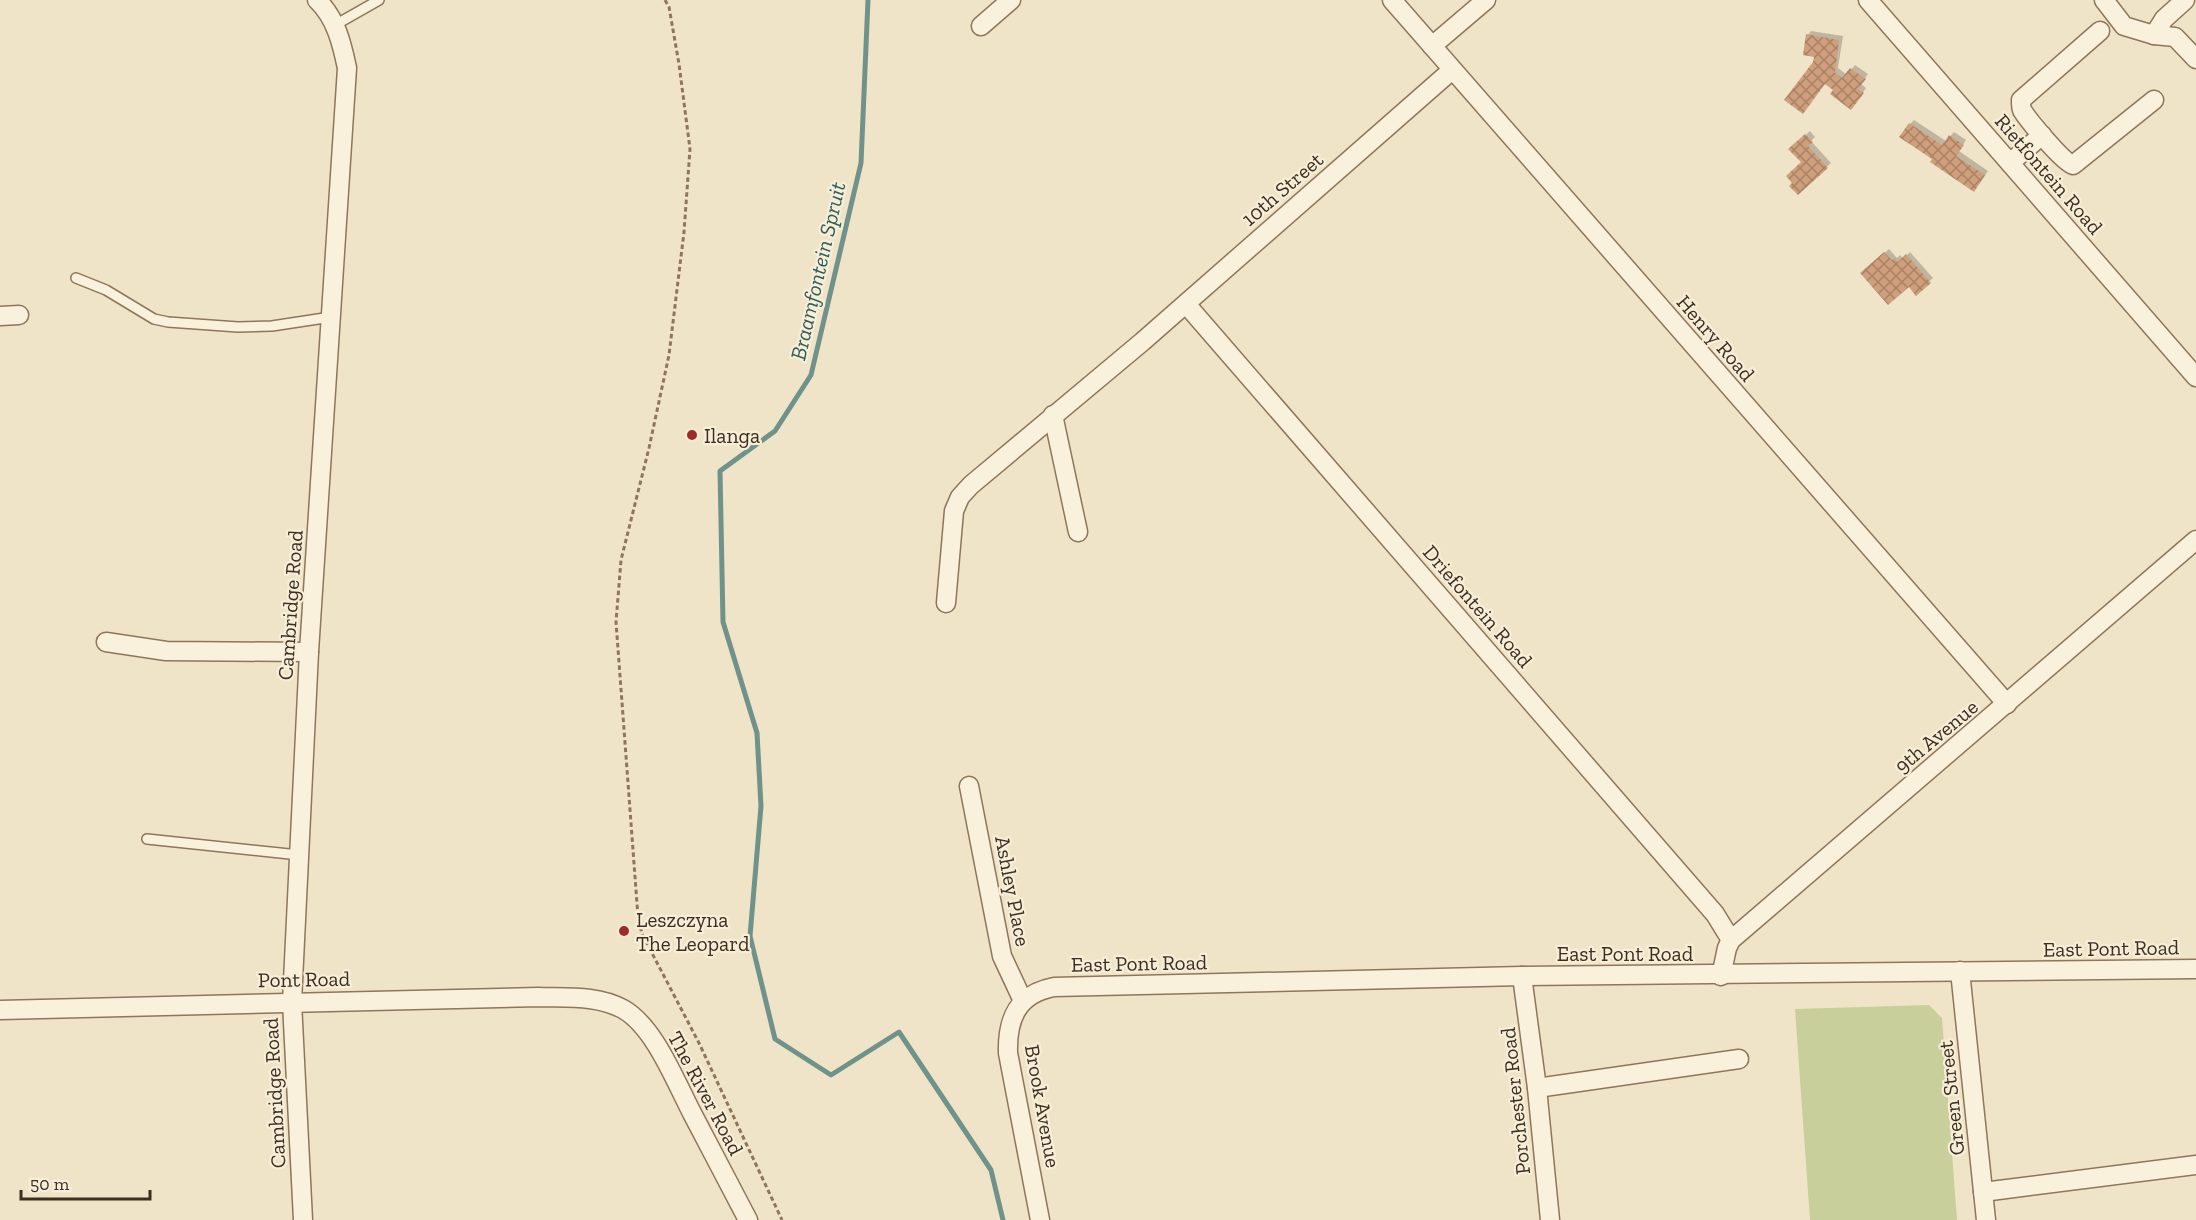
<svg xmlns="http://www.w3.org/2000/svg" width="2196" height="1220" viewBox="0 0 2196 1220" font-family="'Zilla Slab',serif">
<style>
.green{fill:#c9cf9b}
.shadow{fill:#0003}
.lines{fill:none;stroke-linecap:round;stroke-linejoin:round}
.stream{stroke:#6f938a;stroke-width:5}
.building{fill:url(#building-cross-hatch)}
.lane-casing{stroke:#8d765c;stroke-width:12}
.street-casing{stroke:#8d765c;stroke-width:21}
.path{stroke:#8d765c;stroke-width:3;stroke-dasharray:4.5 3;stroke-linecap:butt}
.lane{stroke:#faf1dc;stroke-width:9}
.street{stroke:#faf1dc;stroke-width:18}
.poi-dot{fill:#9e2a2b;stroke:#f7eed8;stroke-width:2}
.labels{text-anchor:middle;dominant-baseline:central;stroke-width:4.5;stroke-linejoin:round;paint-order:stroke}
.street-label{font-size:21px;fill:#3d2e20;stroke:#f7eed8}
.poi-label{font-size:21px;fill:#3d2e20;stroke:#f7eed8;text-anchor:start}
.water-label{font-size:22px;font-style:italic;fill:#2f5d5a;stroke:#f7eed8}
</style>
<defs>
<pattern id="building-cross-hatch" width="8" height="8" patternUnits="userSpaceOnUse" patternTransform="scale(1.5)"><rect width="8" height="8" fill="#cf9f7d"/><path d="M0 0l8 8M0 8l8-8" fill="none" stroke="#a98266"/></pattern>
</defs>
<rect width="100%" height="100%" fill="#f0e4c8"/>
<path class="green" d="M1929,1005L1942,1018L1957,1220H1810L1795,1009Z"/>
<g class="shadow">
<path d="M1811,31L1843,36L1838,68L1847,75L1855,65L1868,74L1861,84L1866,88L1855,104L1835,90L1815,63V56L1808,35Z"/>
<path d="M1914,120L1946,141L1954,132L1966,140L1959,151L1988,171L1978,186L1934,159L1910,124Z"/>
<path d="M1810,131L1815,137L1811,141L1831,163L1798,193L1803,162L1791,149Z"/>
<path d="M1889,249L1897,258L1900,255L1903,259L1910,252L1933,278L1916,293L1909,285L1862,273Z"/>
</g>
<g class="lines">
<path class="stream" d="M868,0L861,163L811,375L775,431L720,471L723,622L757,733L761,806L750,936L775,1039L831,1075L899,1032L991,1170L1003,1220"/>
</g>
<g class="building">
<path d="M1806,34L1839,40L1835,73L1842,78L1850,68L1866,79L1858,89L1864,93L1851,110L1830,94L1833,90L1825,84L1803,114L1784,100L1813,62L1814,57L1803,55Z"/>
<path d="M1909,123L1942,145L1949,135L1964,145L1956,156L1985,175L1974,192L1930,162L1932,159L1899,137Z"/>
<path d="M1805,134L1813,142L1808,146L1828,168L1798,195L1789,186L1792,183L1786,176L1801,162L1788,149Z"/>
<path d="M1884,252L1892,260L1895,258L1898,262L1906,254L1931,283L1916,296L1909,287L1888,305L1860,273Z"/>
</g>
<g class="lines">
<defs>
<g id="lane">
<path d="M335,25L379,0"/>
<path d="M76,278L106,290L154,319L168,322L238,327L272,326L331,317"/>
<path d="M147,839L299,855"/>
</g>
<g id="street">
<path d="M1392,0L2007,704"/>
<path d="M1868,0L2196,377"/>
<path d="M2104,0L2124,26L2154,35L2175,37L2196,59"/>
<path d="M981,26L1011,0"/>
<path d="M2100,31L2021,100C2021,103 2021,107 2022,110C2028,120 2063,162 2073,165L2154,100"/>
<path d="M2154,35L2164,19L2185,0"/>
<path d="M1432,46L1486,0"/>
<path d="M2010,163L2042,135"/>
<path d="M1186,304L1715,914L1731,940"/>
<path d="M0,316L19,315"/>
<path d="M1053,415L1078,532"/>
<path d="M946,603L954,511L960,497L971,485L1142,342L1452,70"/>
<path d="M106,642L166,651L309,652"/>
<path d="M969,786L1002,956L1023,1001"/>
<path d="M1960,971L1986,1220"/>
<path d="M1522,976L1537,1088L1550,1220"/>
<path d="M1721,976L1727,948L1731,940L2196,540"/>
<path d="M0,1010L538,997C567,998 597,995 623,1009C655,1027 676,1083 693,1115C711,1150 730,1185 748,1220"/>
<path d="M1537,1088L1739,1059"/>
<path d="M1983,1192L2196,1165"/>
<path d="M303,1220L292,1002L309,652L347,68C342,44 336,18 317,0"/>
<path d="M1040,1220L1008,1053C1007,1019 1017,994 1054,987L1522,976L2196,969"/>
</g>
</defs>
<use href="#lane" class="lane-casing"/>
<use href="#street" class="street-casing"/>
<path class="path" d="M665,0L669,7L679,64L690,149L684,232L669,355L649,448L621,560L616,622L638,917L642,934L699,1043L782,1220"/>
<use href="#lane" class="lane"/>
<use href="#street" class="street"/>
</g>
<g class="poi-dot">
<circle cx="692" cy="435" r="6"/>
<circle cx="624" cy="931" r="6"/>
</g>
<g class="labels">
<g class="street-label">
<text transform="translate(2049 174) rotate(49)">Rietfontein Road</text>
<text transform="translate(1282 189) rotate(-41)">10th Street</text>
<text transform="translate(1716 338) rotate(49)">Henry Road</text>
<text transform="translate(290 605) rotate(-86)">Cambridge Road</text>
<text transform="translate(1478 606) rotate(49)">Driefontein Road</text>
<text transform="translate(1936 736) rotate(-40)">9th Avenue</text>
<text transform="translate(1013 891) rotate(79)">Ashley Place</text>
<text transform="translate(2111 948) rotate(-1)">East Pont Road</text>
<text x="1625" y="953">East Pont Road</text>
<text transform="translate(1139 963) rotate(-1)">East Pont Road</text>
<text transform="translate(304 979) rotate(-1)">Pont Road</text>
<text transform="translate(274 1093) rotate(-93)">Cambridge Road</text>
<text transform="translate(706 1093) rotate(62)">The River Road</text>
<text transform="translate(1951 1098) rotate(-96)">Green Street</text>
<text transform="translate(1515 1101) rotate(-96)">Porchester Road</text>
<text transform="translate(1043 1106) rotate(80)">Brook Avenue</text>
</g>
<g class="poi-label">
<text x="704" y="435">Ilanga</text>
<text x="636" y="919">Leszczyna<tspan x="636" dy="24">The Leopard</tspan></text>
</g>
<g class="water-label">
<text transform="translate(818 271) rotate(-77)">Braamfontein Spruit</text>
</g>
</g>
<path d="M21 1190v9h129v-9" fill="none" stroke="#3d2e20" stroke-width="3"/>
<text x="30" y="1190" font-size="18" fill="#3d2e20" stroke="#f7eed8" stroke-width="4.5" paint-order="stroke">50 m</text>
</svg>
